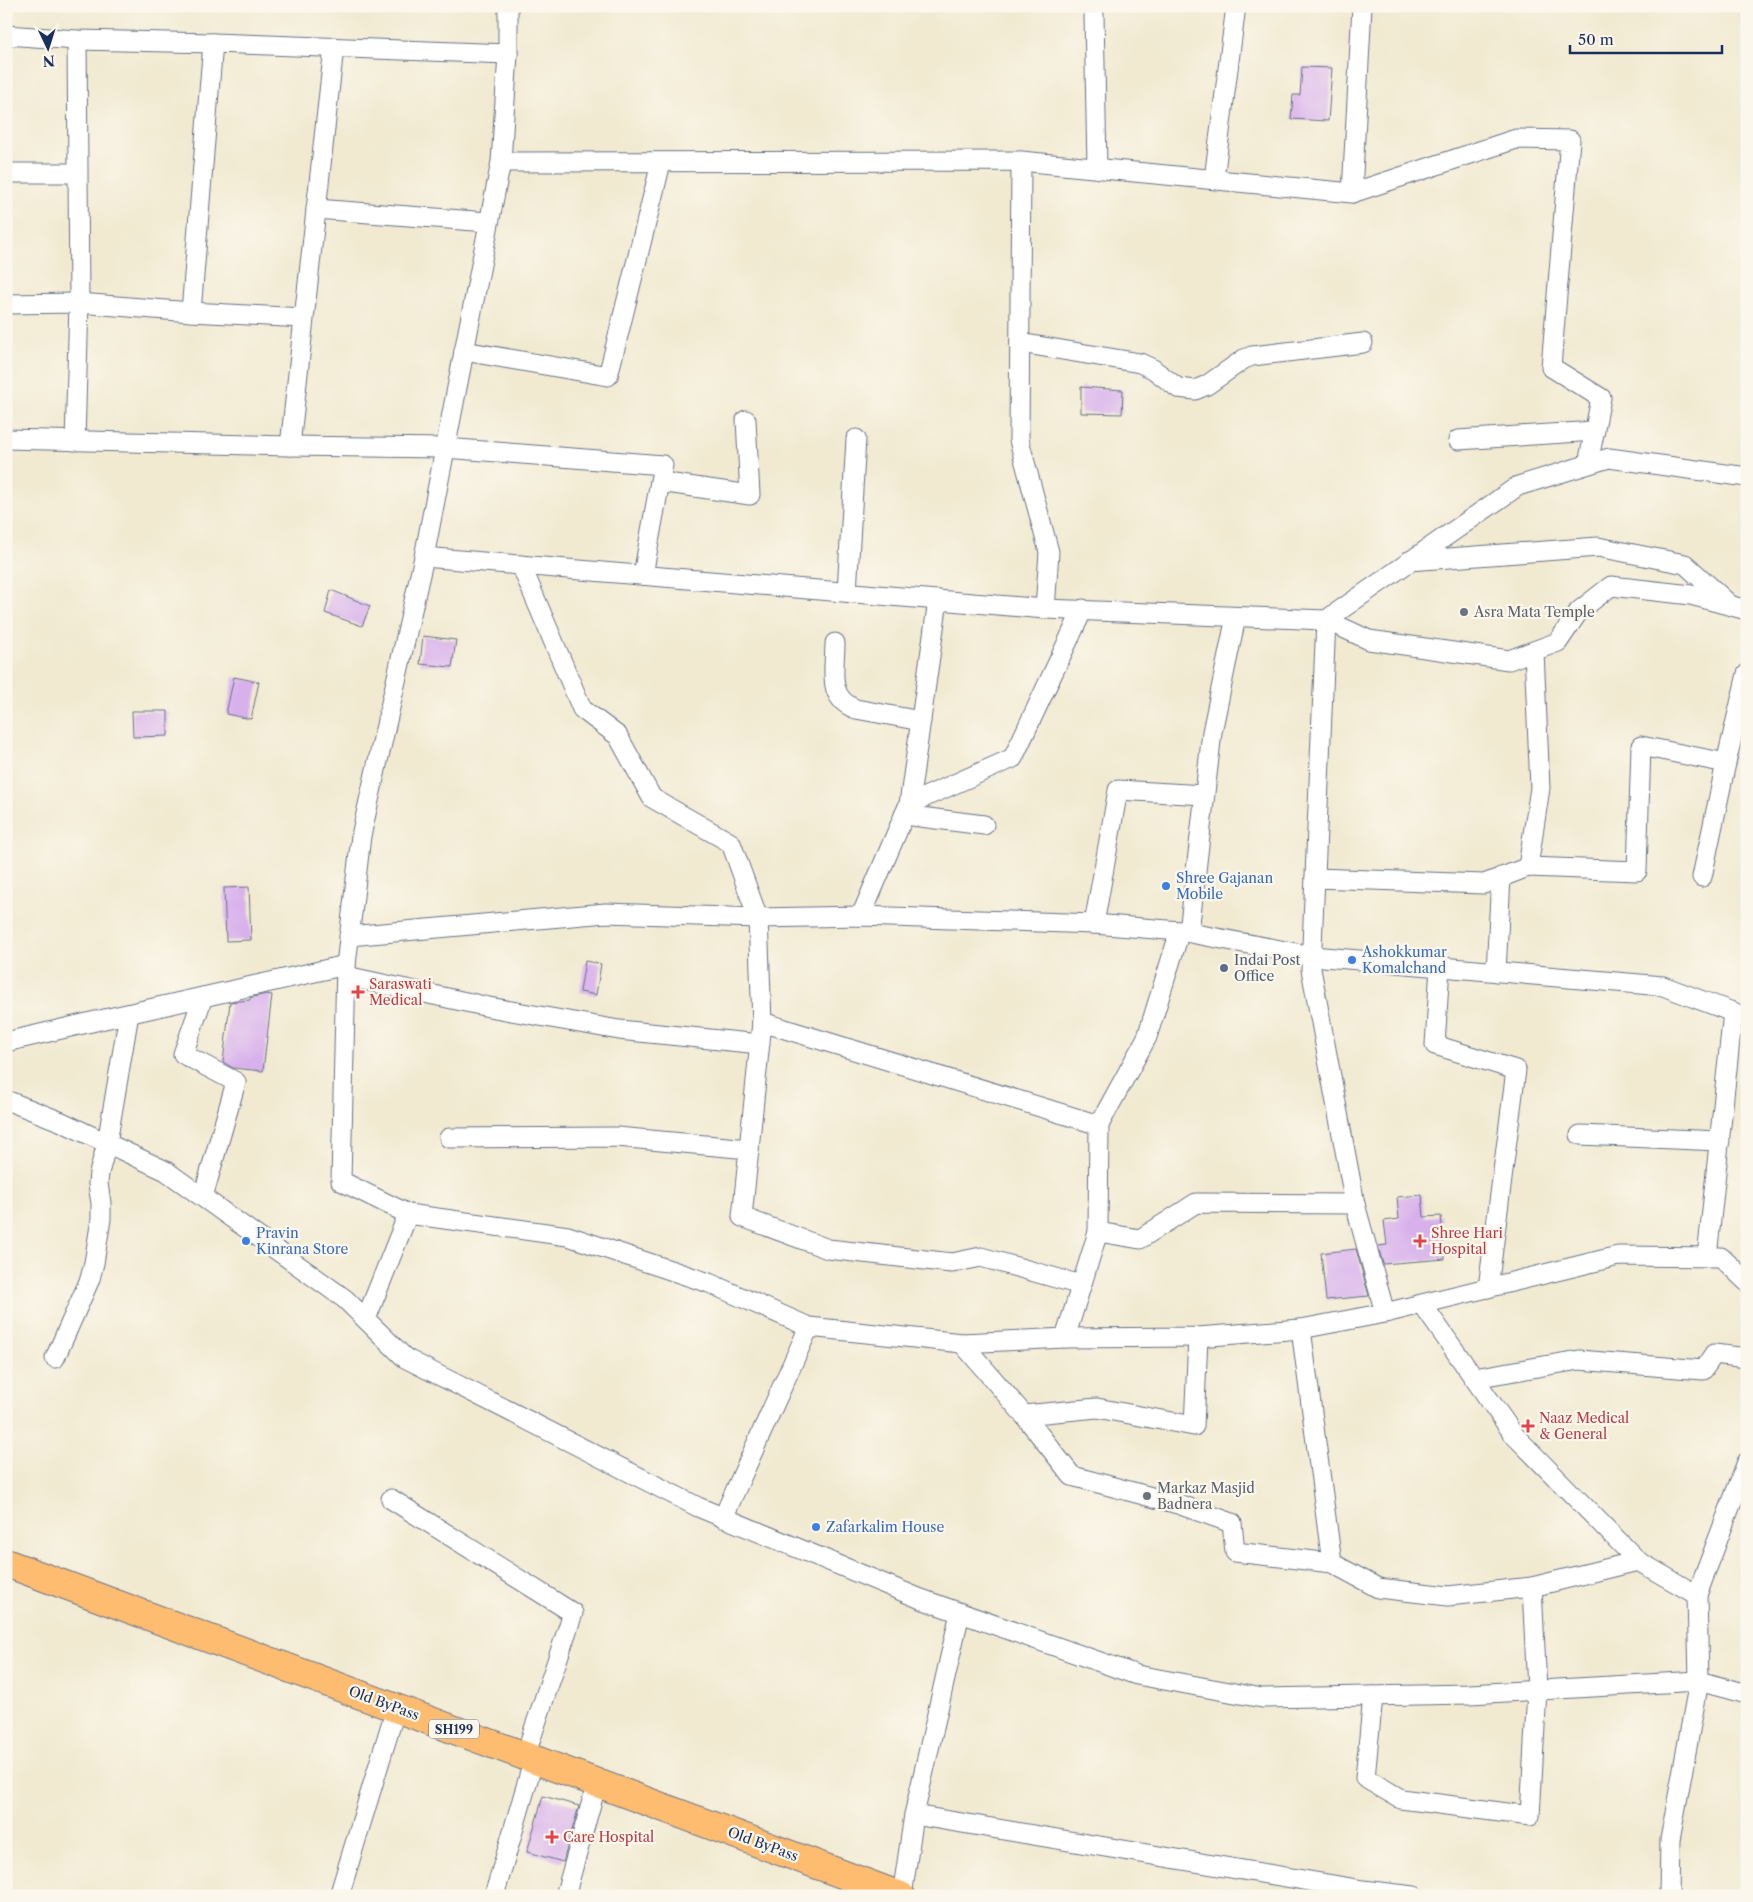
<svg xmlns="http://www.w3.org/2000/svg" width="1753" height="1902" viewBox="0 0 1753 1902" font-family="'Libre Caslon Text',serif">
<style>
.building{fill:#d8b1ec}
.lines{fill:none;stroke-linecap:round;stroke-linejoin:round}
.street-casing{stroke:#667086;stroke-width:21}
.highway-casing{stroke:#667086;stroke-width:30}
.street{stroke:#fff;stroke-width:19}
.highway{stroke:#fdbc70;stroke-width:28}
.worship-dot{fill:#6b7280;stroke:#fbf7ec;stroke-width:2}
.shop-dot{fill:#3f7fe0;stroke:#fbf7ec;stroke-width:2}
.service-dot{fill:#5c6f8a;stroke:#fbf7ec;stroke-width:2}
.health-dot{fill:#e0444e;stroke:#fbf7ec;stroke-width:2}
.labels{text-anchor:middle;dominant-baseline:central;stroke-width:4.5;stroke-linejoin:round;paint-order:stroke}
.shield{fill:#fbf7ec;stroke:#5e6b89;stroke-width:1}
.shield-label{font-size:12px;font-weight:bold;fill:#1b2f5e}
.worship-label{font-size:14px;fill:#5b616d;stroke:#fbf7ec;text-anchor:start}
.shop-label{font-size:14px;fill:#366cbe;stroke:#fbf7ec;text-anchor:start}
.service-label{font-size:14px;fill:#4e5e75;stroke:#fbf7ec;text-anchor:start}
.health-label{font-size:14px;fill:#be3a42;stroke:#fbf7ec;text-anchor:start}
.street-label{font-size:14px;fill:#1b2f5e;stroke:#fbf7ec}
</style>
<rect width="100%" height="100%" fill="#fbf7ec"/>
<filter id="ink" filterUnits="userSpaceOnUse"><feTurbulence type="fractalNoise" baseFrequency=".02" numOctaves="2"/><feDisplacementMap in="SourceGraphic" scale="10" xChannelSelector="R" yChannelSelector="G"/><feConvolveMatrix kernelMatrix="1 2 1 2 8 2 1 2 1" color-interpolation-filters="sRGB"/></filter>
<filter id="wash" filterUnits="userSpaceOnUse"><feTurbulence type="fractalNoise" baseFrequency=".0096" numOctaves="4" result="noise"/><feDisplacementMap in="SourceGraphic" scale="20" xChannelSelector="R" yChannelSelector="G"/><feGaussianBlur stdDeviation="1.12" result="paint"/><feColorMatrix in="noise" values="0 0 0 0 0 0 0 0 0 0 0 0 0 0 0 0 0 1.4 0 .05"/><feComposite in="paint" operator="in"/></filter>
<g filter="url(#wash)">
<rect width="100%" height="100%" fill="#f1ead1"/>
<g id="blocks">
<g class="building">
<path d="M1302,67L1332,68L1328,121L1291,119L1293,95H1300Z"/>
<path d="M1081,387L1123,390L1122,414L1081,413Z"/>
<path d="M331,590L370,606L362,626L325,613Z"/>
<path d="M423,636L456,640L452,667L420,664Z"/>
<path d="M234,677L259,682L251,719L226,714Z"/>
<path d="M132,711H168V736L133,737Z"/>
<path d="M249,887L251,940L226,941L224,888Z"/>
<path d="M585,961L601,964L596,995L580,992Z"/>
<path d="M266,994L272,995L263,1071L233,1068L223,1062L230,1002L250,1000V998Z"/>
<path d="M1422,1195L1424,1217L1441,1216L1445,1259L1383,1264L1378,1246L1387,1245L1384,1221L1399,1219L1397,1197Z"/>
<path d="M1356,1249L1369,1296L1326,1300L1321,1253Z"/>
<path d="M543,1796L579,1806L563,1862L527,1852Z"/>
</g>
</g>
</g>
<g filter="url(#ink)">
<use href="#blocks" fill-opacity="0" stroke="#667086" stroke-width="1"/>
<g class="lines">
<defs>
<g id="street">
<path d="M1094,14L1097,168"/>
<path d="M6,35L77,40L213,43L508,54"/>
<path d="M1021,161L1019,440L1049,552L1045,609"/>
<path d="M501,162L1021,161L1352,193L1516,139L1570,140L1551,367L1601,398L1588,464"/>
<path d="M6,173H77"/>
<path d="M1214,179L1236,6"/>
<path d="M1352,193L1362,6"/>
<path d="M316,209L488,222"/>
<path d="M6,304L79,303L191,312L213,43"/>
<path d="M191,312L303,318"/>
<path d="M1020,343L1140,363L1153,369L1178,388L1195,390L1207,385L1244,359L1252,356L1363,343"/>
<path d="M464,351L608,376L661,163"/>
<path d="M6,439L290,446L334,47"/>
<path d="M1458,440L1595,431"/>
<path d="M75,441L79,303L77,40"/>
<path d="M290,446L445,448L663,465L643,575"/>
<path d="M660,482L750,495L746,420"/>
<path d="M424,557L1045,609L1326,620L1518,486L1609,458L1747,477"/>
<path d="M1409,561L1598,547L1685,564L1729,604"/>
<path d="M521,565L582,709L618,736L652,798L731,843L758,918L762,1022L742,1217L828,1249L952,1263L981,1257L1081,1285"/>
<path d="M847,592L856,439"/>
<path d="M835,643C835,669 826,698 856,709L921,721"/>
<path d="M909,804L938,600"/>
<path d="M904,815L984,825"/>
<path d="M1528,867L1540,788L1534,651"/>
<path d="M1702,877L1726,763"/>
<path d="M1315,878L1484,884L1528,867L1637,871L1641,746L1726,763L1747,674"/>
<path d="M861,916L909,804L1013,758L1083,609"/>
<path d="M1094,924L1118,790L1204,795"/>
<path d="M1189,932L1212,732L1236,617"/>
<path d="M349,936L606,913L758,918L861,916L1094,924L1180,931L1312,956L1663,986L1743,1016L1747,1015"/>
<path d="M346,965L361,836L424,557L501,162L508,54V6"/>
<path d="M1440,967L1435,1045L1516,1070L1488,1288"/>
<path d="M1496,972L1501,877"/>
<path d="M346,976L489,1007L619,1030L760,1044"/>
<path d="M762,1022L1099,1125L1098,1232"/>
<path d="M6,1042L100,1020L346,965L341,1181L408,1214L568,1236L709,1283L809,1327L962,1343L1065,1338L1198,1337L1301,1329L1385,1313L1618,1256L1721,1257L1747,1282"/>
<path d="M6,1100L62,1122L166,1171L345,1299L405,1358L698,1507L921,1599L1137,1675L1262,1698L1470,1694L1699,1681L1747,1694"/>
<path d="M1099,1125L1147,1037L1180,931"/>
<path d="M1580,1135L1720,1141"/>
<path d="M449,1138L617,1137L749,1149"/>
<path d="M203,1197L236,1082L183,1054L203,997"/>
<path d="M1707,1257L1733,1012"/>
<path d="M1422,1304L1514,1435L1638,1561"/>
<path d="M1385,1313L1355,1204L1311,969L1326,620L1369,640L1509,660L1558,642L1579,611L1611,586L1691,595L1747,610"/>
<path d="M366,1319L408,1214"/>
<path d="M1301,1329L1332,1563"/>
<path d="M1065,1338L1098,1232L1140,1239L1196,1203L1355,1204"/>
<path d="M962,1343L1024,1415L1072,1476L1178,1504L1232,1523L1235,1552L1332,1563L1378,1588L1448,1596L1532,1587L1638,1561L1697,1595"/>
<path d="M55,1358L90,1279L94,1263L101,1219V1203L98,1184L99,1173L107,1143L129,1014"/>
<path d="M1474,1378L1579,1360L1703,1370L1714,1354L1747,1358"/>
<path d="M1024,1415L1097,1408L1194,1426L1198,1337"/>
<path d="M391,1499L573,1613L525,1756"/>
<path d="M723,1518L809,1327"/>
<path d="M1373,1696L1365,1778L1401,1799L1530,1816L1537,1690L1532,1587"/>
<path d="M914,1815L1363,1890L1414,1896"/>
<path d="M339,1896L396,1708"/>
<path d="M494,1896L534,1759"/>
<path d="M565,1896L597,1783"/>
<path d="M902,1896L914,1815L960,1613"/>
<path d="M1669,1896L1670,1840L1699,1681L1697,1595L1747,1462"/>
</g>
<path id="highway" d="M6,1563L901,1896"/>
</defs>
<use href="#street" class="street-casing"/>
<use href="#highway" class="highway-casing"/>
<use href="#street" class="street"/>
<use href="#highway" class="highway"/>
</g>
</g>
<g class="worship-dot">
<circle cx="1464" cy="612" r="5"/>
<circle cx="1147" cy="1496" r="5"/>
</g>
<g class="shop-dot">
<circle cx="1166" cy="886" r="5"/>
<circle cx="1352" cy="960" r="5"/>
<circle cx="246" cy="1241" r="5"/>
<circle cx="816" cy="1527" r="5"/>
</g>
<circle class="service-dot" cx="1224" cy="968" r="5"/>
<g class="health-dot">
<path d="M355.5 984.5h5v5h5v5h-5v5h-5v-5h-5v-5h5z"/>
<path d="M1417.5 1233.5h5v5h5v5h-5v5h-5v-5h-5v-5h5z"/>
<path d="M1525.5 1418.5h5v5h5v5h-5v5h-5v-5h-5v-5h5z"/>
<path d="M549.5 1829.5h5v5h5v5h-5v5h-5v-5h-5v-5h5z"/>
</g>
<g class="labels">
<rect class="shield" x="429" y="1719.5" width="50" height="19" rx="4"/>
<g class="shield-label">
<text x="454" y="1729">SH199</text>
</g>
<g class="worship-label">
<text x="1474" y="612">Asra Mata Temple</text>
<text x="1157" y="1488">Markaz Masjid<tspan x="1157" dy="16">Badnera</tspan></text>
</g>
<g class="shop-label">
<text x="1176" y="878">Shree Gajanan<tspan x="1176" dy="16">Mobile</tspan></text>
<text x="1362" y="952">Ashokkumar<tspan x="1362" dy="16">Komalchand</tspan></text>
<text x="256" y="1233">Pravin<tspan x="256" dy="16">Kinrana Store</tspan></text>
<text x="826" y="1527">Zafarkalim House</text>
</g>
<g class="service-label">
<text x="1234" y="960">Indai Post<tspan x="1234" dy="16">Office</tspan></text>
</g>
<g class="health-label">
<text x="369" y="984">Saraswati<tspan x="369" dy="16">Medical</tspan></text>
<text x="1431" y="1233">Shree Hari<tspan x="1431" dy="16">Hospital</tspan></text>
<text x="1539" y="1418">Naaz Medical<tspan x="1539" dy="16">&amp; General</tspan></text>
<text x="563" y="1837">Care Hospital</text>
</g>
<g class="street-label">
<text transform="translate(384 1703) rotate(20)">Old ByPass</text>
<text transform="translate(763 1844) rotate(20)">Old ByPass</text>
</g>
</g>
<rect width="1753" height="1902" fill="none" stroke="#fbf7ec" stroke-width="25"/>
<g transform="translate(48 48) rotate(176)" stroke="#fbf7ec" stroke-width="4" paint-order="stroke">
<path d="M0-4L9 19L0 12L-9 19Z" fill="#1b2f5e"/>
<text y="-8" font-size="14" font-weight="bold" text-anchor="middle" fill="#1b2f5e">N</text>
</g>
<path d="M1570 45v8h152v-8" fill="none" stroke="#1b2f5e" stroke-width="2.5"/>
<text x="1578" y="45" font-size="15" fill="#1b2f5e" stroke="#fbf7ec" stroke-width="4" paint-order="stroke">50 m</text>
</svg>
